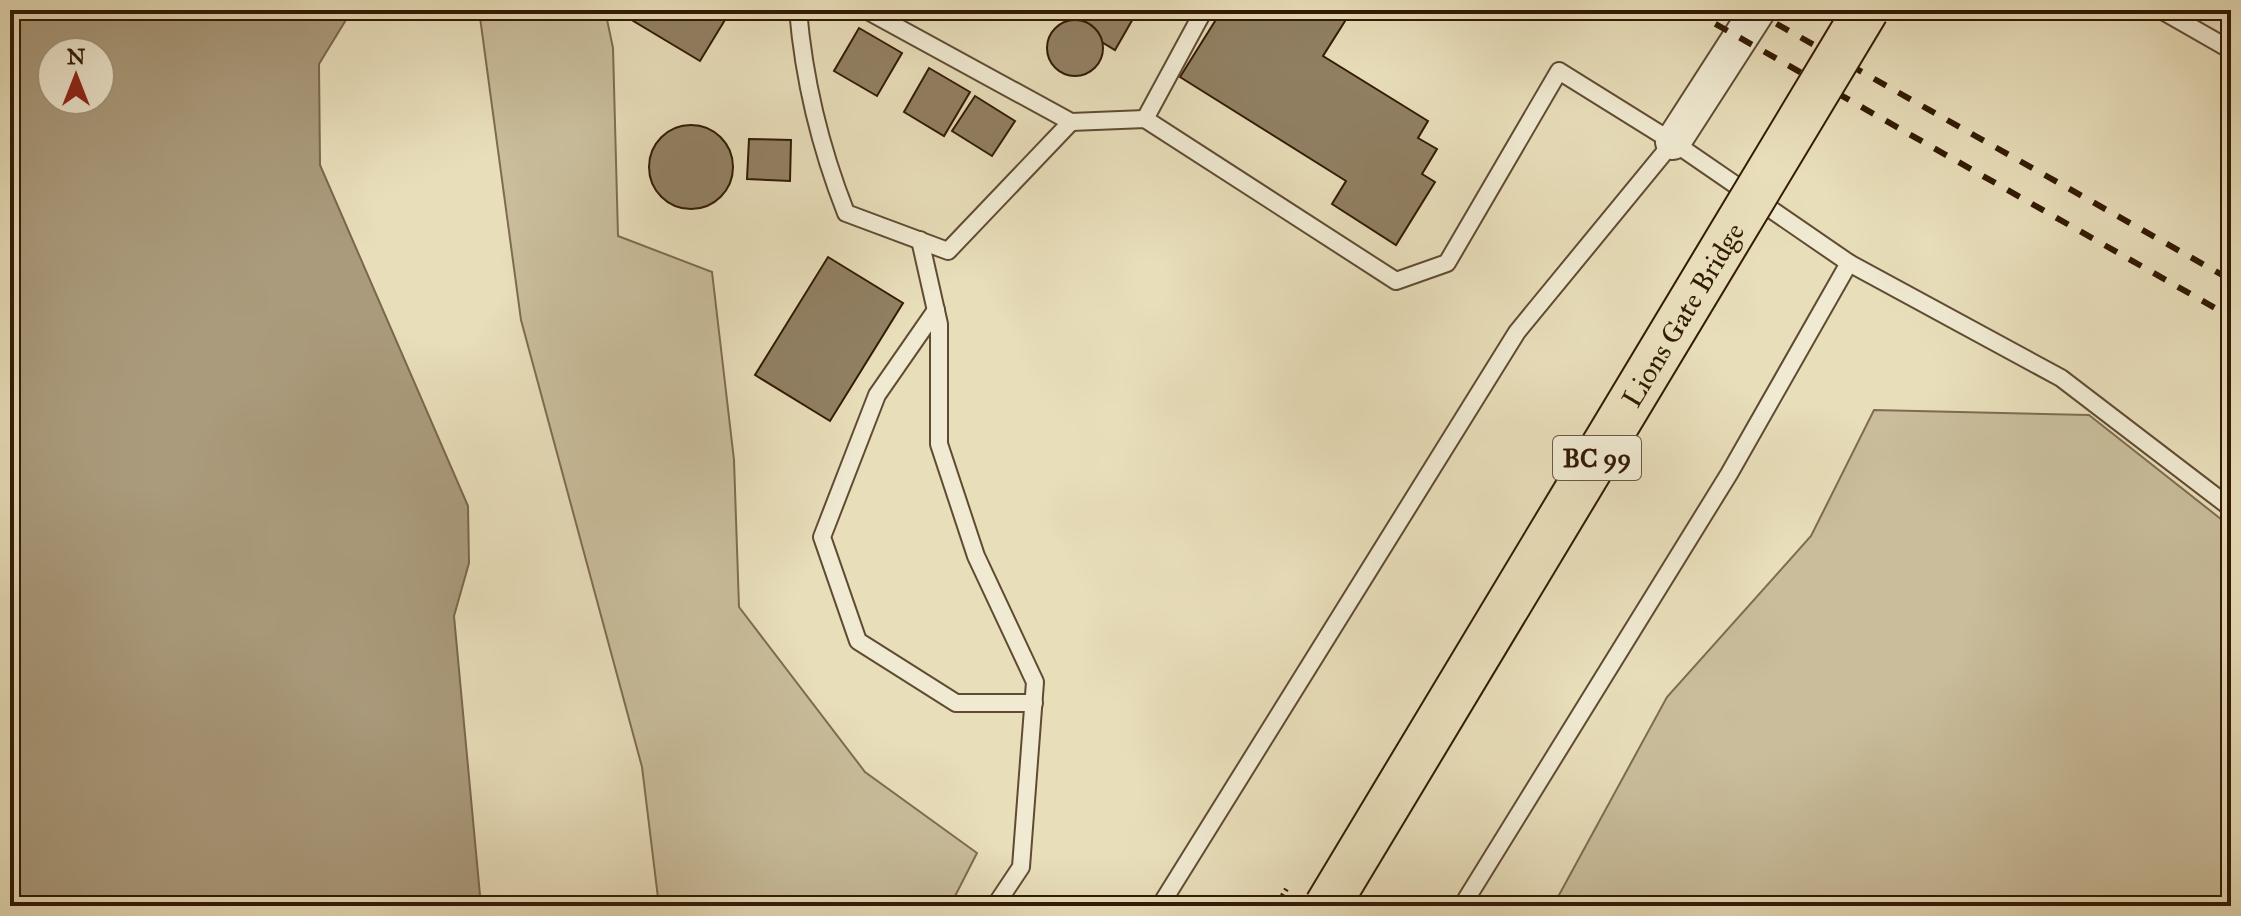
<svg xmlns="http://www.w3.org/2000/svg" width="2241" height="916" viewBox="0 0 2241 916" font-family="'IM FELL Great Primer',serif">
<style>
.green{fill:#c9bd9b;stroke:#7e6c50;stroke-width:2}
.water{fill:#aa9b7c;stroke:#7a674c;stroke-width:2;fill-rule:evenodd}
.building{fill:#918063;stroke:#321a04;stroke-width:2}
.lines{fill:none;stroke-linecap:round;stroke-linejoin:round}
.lane-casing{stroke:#604b32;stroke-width:20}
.street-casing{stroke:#604b32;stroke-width:38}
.lane{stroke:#f0ead2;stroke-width:16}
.street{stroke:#f0ead2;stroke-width:34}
.rail{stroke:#321a04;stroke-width:6;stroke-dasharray:14 14;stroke-linecap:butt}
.highway-bridge-casing{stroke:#321a04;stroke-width:48;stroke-linecap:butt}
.path-bridge{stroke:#321a04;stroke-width:5;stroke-dasharray:2 4;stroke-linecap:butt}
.highway-bridge{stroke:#e8deba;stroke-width:44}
.labels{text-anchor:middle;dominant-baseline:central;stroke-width:8;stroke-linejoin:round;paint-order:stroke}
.shield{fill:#f0ead2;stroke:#6b5842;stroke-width:2}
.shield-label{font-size:26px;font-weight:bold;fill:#321a04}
.street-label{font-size:28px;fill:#321a04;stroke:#f0ead2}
</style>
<rect width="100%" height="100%" fill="#e8deba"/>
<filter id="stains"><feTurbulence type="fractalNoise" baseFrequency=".0025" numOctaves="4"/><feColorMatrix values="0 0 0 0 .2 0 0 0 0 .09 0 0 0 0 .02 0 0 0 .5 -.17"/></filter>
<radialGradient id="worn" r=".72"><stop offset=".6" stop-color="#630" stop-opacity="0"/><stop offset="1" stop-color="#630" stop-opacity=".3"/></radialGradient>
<g class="green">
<path d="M479,10H605L613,48L618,236L712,272L734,460L739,607L865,772L977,853L950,906H659L642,767L521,320Z"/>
<path d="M1874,410L2089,415L2231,527V906H1553L1667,697L1811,536Z"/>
</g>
<path class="water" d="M10,10H352L319,64L320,165L468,506L469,563L454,616L481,906H10ZM52,52H100V100H52Z"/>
<g class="building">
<path d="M615,10H731L700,61Z"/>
<path d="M1053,10H1138L1115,50L1052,12Z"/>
<path d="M1222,10H1352L1323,56L1428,121L1418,138L1437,149L1422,174L1435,182L1396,245L1332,204L1346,181L1180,77Z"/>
<circle cx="1075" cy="48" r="28"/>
<path d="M859,28L902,53L877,96L834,71Z"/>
<path d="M929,68L970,92L944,136L904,112Z"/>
<path d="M975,96L1015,121L992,156L952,131Z"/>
<circle cx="691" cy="167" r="42"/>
<path d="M749,139L791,140L790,181L747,179Z"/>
<path d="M828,257L903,303L830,421L755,375Z"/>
</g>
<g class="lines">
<defs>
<g id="lane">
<path d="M798,10C804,81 820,147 846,213L948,251L1071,122L866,10"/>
<path d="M2161,10L2231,50"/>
<path d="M1145,119L1204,10"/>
<path d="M1071,122L1145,119L1396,281L1447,263L1559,71L1673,142L1849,263L2061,378L2231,508"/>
<path d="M920,240L939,324V444L976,556L1035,682L1021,867L995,906"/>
<path d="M936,310L877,395L822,537L858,641L956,703H1034"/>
<path d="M1160,906L1517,332L1673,142"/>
<path d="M1462,906L1729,474L1849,263"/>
</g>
<path id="street" d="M1673,142L1758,10"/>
</defs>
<use href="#lane" class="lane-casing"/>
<use href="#street" class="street-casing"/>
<use href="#lane" class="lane"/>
<use href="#street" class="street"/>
<g class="rail">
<path d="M1691,10L2231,317"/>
<path d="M1752,10L2231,280"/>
</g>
<defs>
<g id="highway-bridge">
<path id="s1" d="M1327,906L1866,10"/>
</g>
</defs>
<use href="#highway-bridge" class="highway-bridge-casing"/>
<path class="path-bridge" d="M1276,906L1287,888"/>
<use href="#highway-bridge" class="highway-bridge"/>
</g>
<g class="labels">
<rect class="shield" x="1553" y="436" width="88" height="44" rx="6"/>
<g class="shield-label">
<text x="1597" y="458">BC 99</text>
</g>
<g class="street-label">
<text stroke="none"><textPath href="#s1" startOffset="690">Lions Gate Bridge</textPath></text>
</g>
</g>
<rect width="2241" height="916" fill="none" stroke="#e8deba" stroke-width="40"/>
<rect x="12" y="12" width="2217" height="892" fill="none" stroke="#321a04" stroke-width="4"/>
<rect x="20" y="20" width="2201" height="876" fill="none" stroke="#321a04" stroke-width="2"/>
<g transform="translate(76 76)"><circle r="38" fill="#f0ead2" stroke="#a49780" stroke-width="2"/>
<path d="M0-6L14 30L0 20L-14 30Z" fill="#8f2418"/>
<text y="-12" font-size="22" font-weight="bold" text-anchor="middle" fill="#321a04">N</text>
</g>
<rect width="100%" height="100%" filter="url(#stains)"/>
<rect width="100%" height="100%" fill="url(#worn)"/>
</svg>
